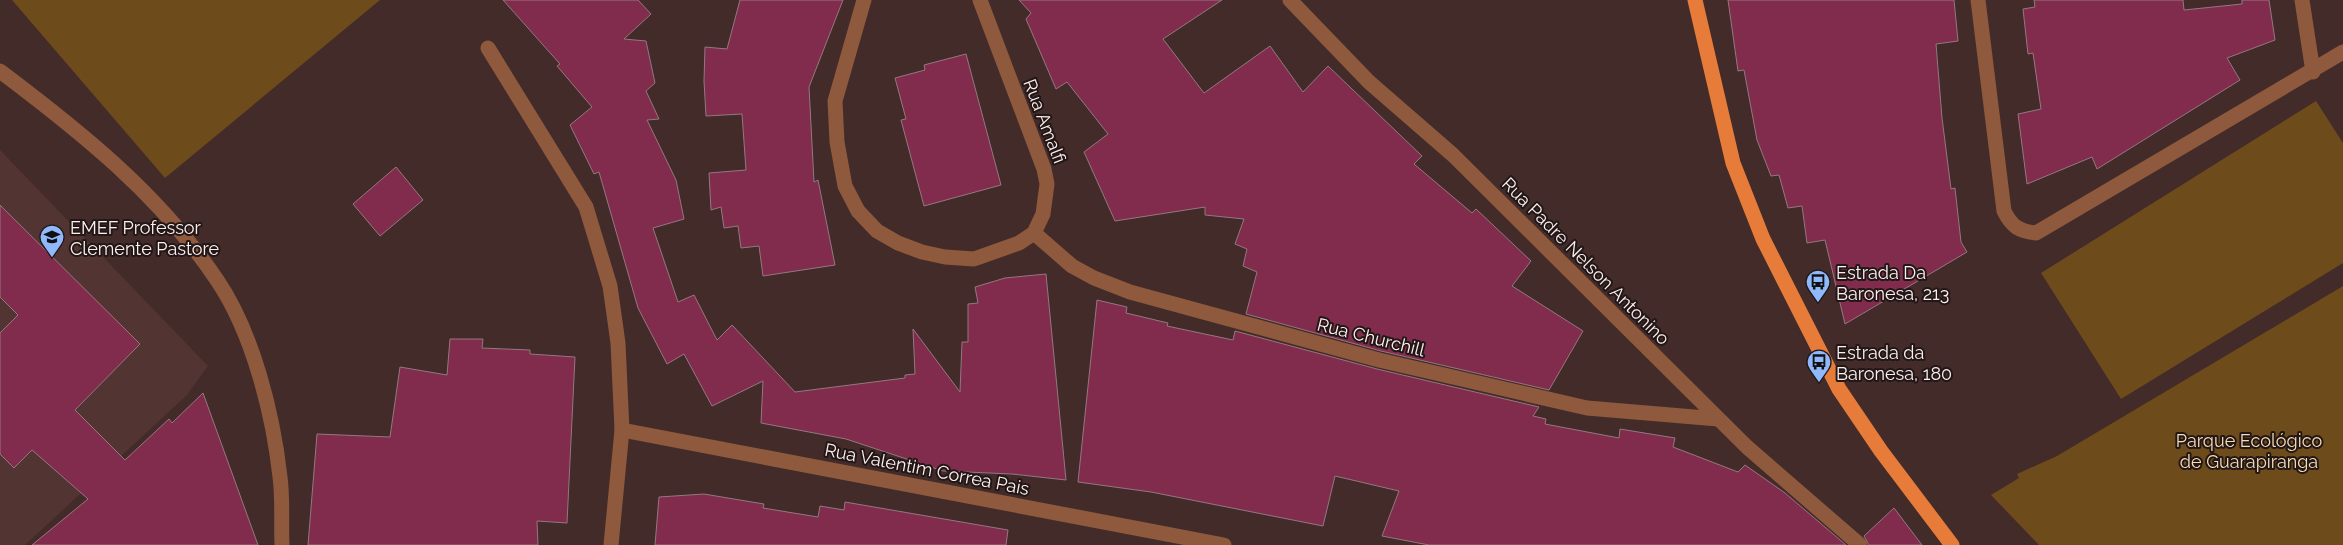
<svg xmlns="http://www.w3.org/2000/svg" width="2343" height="545" viewBox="0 0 2343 545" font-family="Raleway,sans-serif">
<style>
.built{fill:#523432}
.green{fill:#6d4b1a}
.building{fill:#822c4d;stroke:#937880}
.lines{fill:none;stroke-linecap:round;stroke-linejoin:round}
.minor{stroke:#8e593c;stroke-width:15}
.major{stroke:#e77b39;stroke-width:15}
.labels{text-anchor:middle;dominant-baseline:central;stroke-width:4;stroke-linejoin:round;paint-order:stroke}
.street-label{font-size:18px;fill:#feeeed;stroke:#211716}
.poi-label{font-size:18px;fill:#feeeed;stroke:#211716;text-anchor:start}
.park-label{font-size:18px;fill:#f9dbb4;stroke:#211716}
</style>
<rect width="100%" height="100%" fill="#422b29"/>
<path class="built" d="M0,150L208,366L187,395L25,545H0Z"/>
<g class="green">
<path d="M12,0H380L165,178Z"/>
<path d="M2316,101L2343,143V263L2121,399L2041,273Z"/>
<path d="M2343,286V545H2039L1991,495L2019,478L2017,474L2057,456Z"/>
</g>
<g class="building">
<path d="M503,0H638L651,14L624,39L646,41L655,83L646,91L659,119L647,120L676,180L684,219L653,228L678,302L694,295L717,340L732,325L795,392L905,378V375L915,374L913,329L960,392L962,342H968V304L978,303L975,287L1005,278L1046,274L1066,480L1012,474L943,471L846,439L761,423L763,381L712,406L684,354L667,364L638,308L599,172L594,174L570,125L592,107L557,66L560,64Z"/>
<path d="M740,0H843L809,87L814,182L818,180L835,265L763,276L759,246L741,248L738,226L724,228L721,207L711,210L709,173L746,170L742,114L706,116L704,81L705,47L727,49Z"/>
<path d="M1019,0H1222L1163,39L1204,93L1270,46L1303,92L1328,66L1422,156L1414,164L1472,213L1476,209L1531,261L1512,286L1583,331L1549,390L1381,351L1246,314L1257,272L1243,266L1247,249L1235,244L1244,219L1205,215V207L1115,221L1084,152L1108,134L1067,82L1056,89L1026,19L1031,13Z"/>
<path d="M1728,0H1954L1958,41L1936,44L1942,118L1951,189L1955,188L1961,242L1967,252L1845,324L1825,240L1807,243L1802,206L1788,208L1779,175L1771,176L1757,140L1744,70L1738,71Z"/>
<path d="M2034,0H2183L2184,10L2242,4V0H2269L2275,40L2227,58L2240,80L2097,169L2092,157L2027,184L2018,114L2041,109L2033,53L2028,54L2023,9L2035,7Z"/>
<path d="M966,54L1001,185L924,206L901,120L906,119L895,78L925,70L924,65Z"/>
<path d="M396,167L423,200L380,236L353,204Z"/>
<path d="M0,205L140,344L75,410L125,460L169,419L172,423L203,393L258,545H32L88,499L32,450L14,468L0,454V333L18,315L0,297Z"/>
<path d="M1097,300L1127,307L1126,313L1168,323L1167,326L1233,340L1235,331L1377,369L1539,407L1533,416L1546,419L1545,424L1619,438L1620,429L1675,438L1673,447L1738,472L1745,465L1785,493L1846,545H1429L1382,536L1399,491L1335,476L1323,526L1151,492L1078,482Z"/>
<path d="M450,339H483L482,348L530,350V354L575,357L567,523L537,521L538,545H308L317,434L390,437L400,367L447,375Z"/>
<path d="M704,494L764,504L763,508L818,517L820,506L844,510L845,502L1008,530L1006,545H655L659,497Z"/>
<path d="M1894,508L1922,545H1869L1864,536Z"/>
</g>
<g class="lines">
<g class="minor">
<path d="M864,0L835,101L837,142L845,186L858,211L877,231L898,243L922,252L945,257L974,259L1019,243L1034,233L1043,214L1047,184L1044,169L980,0"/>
<path d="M1290,0L1369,82L1453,155L1747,447L1860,545"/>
<path d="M1978,0L2004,211C2012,227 2019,231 2036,233L2343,52"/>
<path d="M2302,0L2313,72"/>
<path d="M488,48L586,207L610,286L618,343L622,430L611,545"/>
<path d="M0,71C81,132 160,195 217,280C253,333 273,414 280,477C283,499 281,523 282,545"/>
<path d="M1034,233L1072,266L1094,278L1130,292L1379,360L1587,408L1718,419"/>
<path d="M622,430L1224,545"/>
</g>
<path class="major" d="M1695,0L1733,163L1763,239L1839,389L1881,451L1952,545"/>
</g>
<defs>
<symbol id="school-pin" viewBox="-11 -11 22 30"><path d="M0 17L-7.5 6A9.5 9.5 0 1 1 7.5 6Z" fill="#90b8fd" stroke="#211716"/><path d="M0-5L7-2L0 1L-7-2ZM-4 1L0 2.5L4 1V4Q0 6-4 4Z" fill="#111"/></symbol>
<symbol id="bus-pin" viewBox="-11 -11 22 30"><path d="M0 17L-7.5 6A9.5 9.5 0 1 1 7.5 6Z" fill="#90b8fd" stroke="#211716"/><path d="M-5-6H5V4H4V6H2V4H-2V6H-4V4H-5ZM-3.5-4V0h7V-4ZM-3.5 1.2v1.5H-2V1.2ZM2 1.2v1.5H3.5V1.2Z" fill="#111"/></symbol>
</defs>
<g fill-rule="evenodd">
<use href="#school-pin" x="38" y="223" width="28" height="38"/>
<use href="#bus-pin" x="1804" y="268" width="28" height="38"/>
<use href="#bus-pin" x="1805" y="348" width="28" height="38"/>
</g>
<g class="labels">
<g class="street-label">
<text transform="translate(1045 121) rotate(69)">Rua Amalfi</text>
<text transform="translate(1586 261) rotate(45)">Rua Padre Nelson Antonino</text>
<text transform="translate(1371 337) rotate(14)">Rua Churchill</text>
<text transform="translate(927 469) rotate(11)">Rua Valentim Correa Pais</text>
</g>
<g class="poi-label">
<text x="70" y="227">EMEF Professor<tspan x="70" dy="21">Clemente Pastore</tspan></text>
<text x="1836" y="272">Estrada Da<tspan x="1836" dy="21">Baronesa, 213</tspan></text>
<text x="1836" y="352">Estrada da<tspan x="1836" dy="21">Baronesa, 180</tspan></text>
</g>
<g class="park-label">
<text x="2249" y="440">Parque Ecológico<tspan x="2249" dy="21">de Guarapiranga</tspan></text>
</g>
</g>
</svg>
